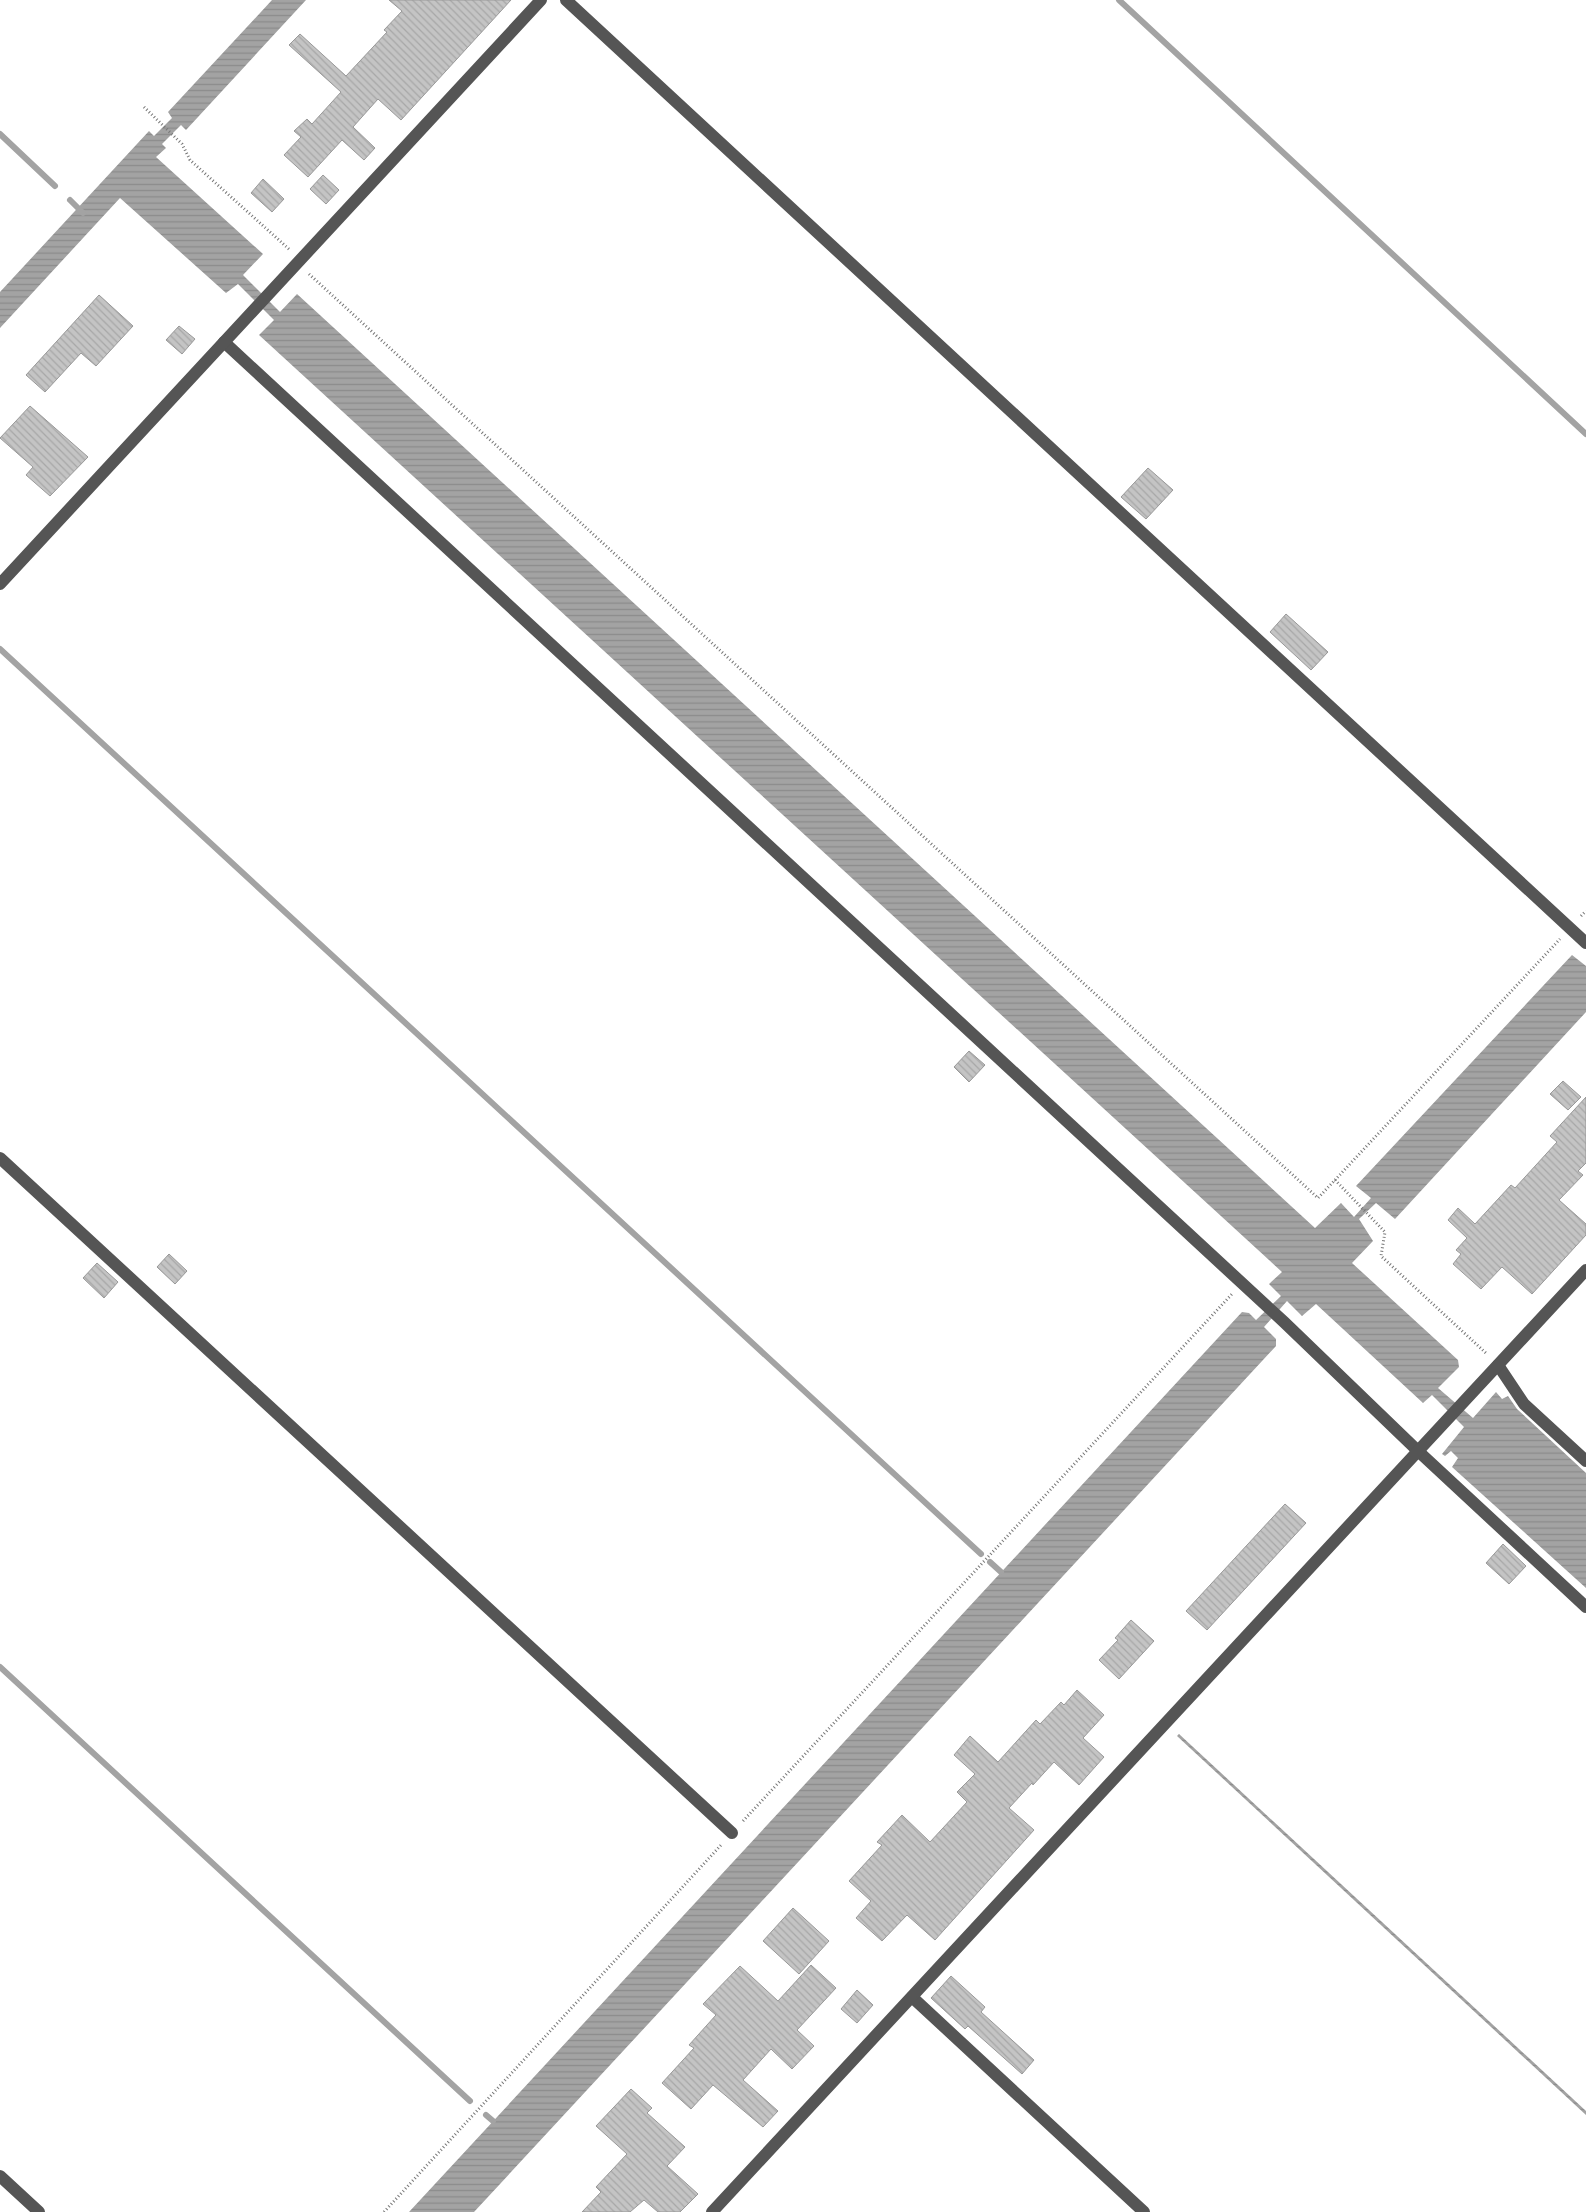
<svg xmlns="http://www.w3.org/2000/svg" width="1586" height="2212" viewBox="0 0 1586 2212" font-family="Helvetica,sans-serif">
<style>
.water{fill:url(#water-rules)}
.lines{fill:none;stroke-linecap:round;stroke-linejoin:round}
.stream{stroke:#a3a3a3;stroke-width:6}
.building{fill:url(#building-back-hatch);stroke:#999}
.path{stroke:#777;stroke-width:3;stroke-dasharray:1 2.5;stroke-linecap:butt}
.minor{stroke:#555;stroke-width:12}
</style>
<defs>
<pattern id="water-rules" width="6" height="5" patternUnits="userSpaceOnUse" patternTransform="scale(1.25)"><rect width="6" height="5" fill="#a3a3a3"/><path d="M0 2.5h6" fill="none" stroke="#8b8b8b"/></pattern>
<pattern id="building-back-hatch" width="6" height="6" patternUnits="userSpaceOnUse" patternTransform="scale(1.25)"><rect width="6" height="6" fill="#c4c4c4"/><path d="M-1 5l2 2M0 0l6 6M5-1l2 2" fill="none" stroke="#a7a7a7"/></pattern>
</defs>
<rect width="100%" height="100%" fill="#fff"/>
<g class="water">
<path d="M272,0H306L186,130L181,125L162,144L166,148L156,157L263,254L243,275L280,312L297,294L1315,1228L1341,1203L1354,1217L1371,1198L1356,1186L1572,955L1586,966V1012L1395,1219L1376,1203L1359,1219L1373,1241L1352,1263L1458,1360L1459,1367L1438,1388L1473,1418L1496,1392L1502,1399L1508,1396L1517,1409L1586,1473V1588L1452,1467L1458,1458L1451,1451L1445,1456L1442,1454L1464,1427L1432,1395L1423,1403L1316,1304L1302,1316L1287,1301L1264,1327L1276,1339V1346L474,2212H409L1242,1312L1249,1313L1256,1320L1281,1296L1269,1284L1282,1272L259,335L274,320L238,284L226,293L120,198L0,328V292L149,131L154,136L172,118L168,112Z"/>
<path d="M1179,1734L1586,2111V2115L1177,1736Z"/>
</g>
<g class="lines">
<g class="stream">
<path d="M1119,0L1586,434"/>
<path d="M0,134L55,186"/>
<path d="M70,200L83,213"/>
<path d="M0,649L981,1554"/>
<path d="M990,1562L1001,1572"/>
<path d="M0,1667L470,2101"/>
<path d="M486,2115L493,2121"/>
</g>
</g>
<g class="building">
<path d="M389,0H511L401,120L378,99L353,127L375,148L364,160L342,140L308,177L284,155L301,137L294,131L307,119L312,124L341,92L289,45L300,34L346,76L387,32L384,30L402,11Z"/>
<path d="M323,175L339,190L326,204L310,189Z"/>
<path d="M263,179L284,199L272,212L251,193Z"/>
<path d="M99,295L133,326L96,366L81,353L45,392L26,375Z"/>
<path d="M179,326L195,339L182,354L166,340Z"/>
<path d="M30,406L88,457L50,496L26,475L33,467L0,438Z"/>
<path d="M1148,468L1173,490L1146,519L1121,497Z"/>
<path d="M1286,614L1328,652L1311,670L1270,632Z"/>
<path d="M969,1051L985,1065L969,1082L954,1067Z"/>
<path d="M1563,1081L1581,1097L1568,1110L1550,1094Z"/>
<path d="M1586,1097V1163L1578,1171L1583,1175L1559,1200L1586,1224V1235L1532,1294L1502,1267L1481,1289L1453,1264L1461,1254L1456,1250L1467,1238L1448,1220L1458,1208L1475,1224L1511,1185L1515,1188L1557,1142L1550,1136Z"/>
<path d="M169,1254L187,1271L175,1284L157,1267Z"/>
<path d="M97,1263L118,1282L104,1298L83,1278Z"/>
<path d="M1285,1504L1306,1523L1207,1630L1186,1611Z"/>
<path d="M1503,1544L1526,1566L1509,1584L1486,1563Z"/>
<path d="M1131,1620L1154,1641L1119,1679L1099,1660L1118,1640L1115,1638Z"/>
<path d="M1077,1690L1104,1715L1083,1738L1104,1757L1079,1785L1054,1762L1033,1785L1032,1783L1009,1808L1034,1830L935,1940L907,1915L882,1941L856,1918L871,1901L849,1881L882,1845L877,1842L902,1815L930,1842L967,1802L957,1792L975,1774L954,1755L970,1736L998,1762L1036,1720L1040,1724L1061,1702L1064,1705Z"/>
<path d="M793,1908L829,1941L799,1974L763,1941Z"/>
<path d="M811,1965L836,1988L797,2030L814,2046L792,2069L771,2049L743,2080L778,2111L763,2127L713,2085L691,2109L662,2083L694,2048L689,2045L716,2015L703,2004L740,1966L778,2001Z"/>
<path d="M951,1976L985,2007L981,2012L1034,2060L1022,2074L968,2026L965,2029L931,1998Z"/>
<path d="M857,1990L873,2005L857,2023L841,2009Z"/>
<path d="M631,2089L652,2108L647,2113L685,2147L667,2166L698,2194L680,2212H658L644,2200L630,2212H582L601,2192L596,2187L627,2154L596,2126Z"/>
</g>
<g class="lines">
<g class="path">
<path d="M144,107L182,144L190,160L290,250"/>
<path d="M309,274L1318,1198L1335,1180L1385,1232L1381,1256L1487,1354"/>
<path d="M1581,916L1586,911"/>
<path d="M1335,1180L1560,939"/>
<path d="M743,1821L1232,1294"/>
<path d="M384,2212L722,1844"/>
</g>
<g class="minor">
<path d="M566,0L1586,943"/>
<path d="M224,342L1284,1322L1418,1451L1586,1607"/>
<path d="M0,584L541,0"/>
<path d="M0,1158L732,1833"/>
<path d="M1498,1365L1524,1404L1586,1461"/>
<path d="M912,1997L1144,2212"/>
<path d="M0,2176L39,2212"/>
<path d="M712,2212L1586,1270"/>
</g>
</g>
</svg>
